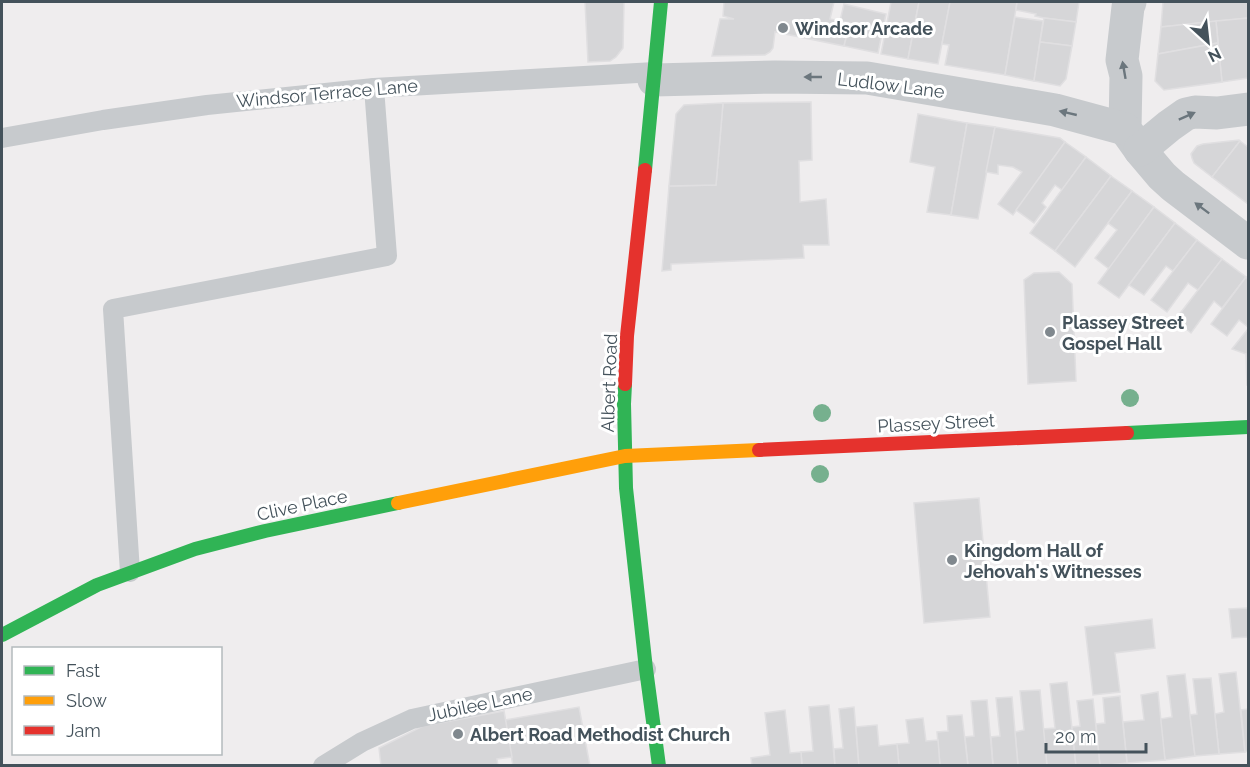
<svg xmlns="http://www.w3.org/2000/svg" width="1250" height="767" viewBox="0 0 1250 767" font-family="Raleway,sans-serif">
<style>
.building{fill:#d6d6d8;stroke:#e0dfe1;stroke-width:1.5}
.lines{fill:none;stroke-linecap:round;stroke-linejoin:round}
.lane{stroke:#c7cacd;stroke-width:20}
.street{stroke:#c7cacd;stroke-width:33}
.fast{stroke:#30b455;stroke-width:14}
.slow{stroke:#ff9f0a;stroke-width:14}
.jam{stroke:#e5322d;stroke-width:14}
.tree{fill:#76b08e}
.oneway{fill:#6b767d}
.poi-dot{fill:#80888e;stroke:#fff;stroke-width:2}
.labels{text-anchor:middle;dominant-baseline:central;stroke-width:6;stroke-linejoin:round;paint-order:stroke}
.poi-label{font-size:18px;font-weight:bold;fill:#44525b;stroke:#fff;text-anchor:start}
.street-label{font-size:18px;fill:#44525b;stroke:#fff}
</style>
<rect width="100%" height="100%" fill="#efedee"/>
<g class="building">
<path d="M585,2H624L623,48L616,57L610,61L588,62Z"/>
<path d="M724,2H834L830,19L850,23L844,46L775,32L773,48L770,52L765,55L712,56L720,19H734L723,16Z"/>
<path d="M891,2H919L908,59L881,54Z"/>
<path d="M919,2H950L938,64L908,59Z"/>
<path d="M950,2H1017L1005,75L945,65L949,45L942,44Z"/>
<path d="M1017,2H1079L1076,22L1044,18L1035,16L1036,14L1016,10Z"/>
<path d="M1163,2H1248V18L1161,27Z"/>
<path d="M844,4L886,14L878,53L844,46L850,23L840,21Z"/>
<path d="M1015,17L1043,21L1034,81L1005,75Z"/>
<path d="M1044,18L1076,22L1072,46L1040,42Z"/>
<path d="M1248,18V78L1222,82L1216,21Z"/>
<path d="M1216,21L1218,43L1158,54L1161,27Z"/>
<path d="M1040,42L1072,46L1066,79L1060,86L1034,81Z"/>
<path d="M1218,43L1222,82L1164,90L1155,81L1158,54Z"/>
<path d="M811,102L812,160L799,161L800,202L826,199L829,245H803L804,258L671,264V270L662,271L669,186L716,185L723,103Z"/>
<path d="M723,103L716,185L669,186L676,114L684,105Z"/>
<path d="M918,114L967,123L951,215L927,212L935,167L910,162Z"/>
<path d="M967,123L995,127L978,219L951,215Z"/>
<path d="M995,127L1060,138L1065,142L1013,215L998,204L1022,172L1013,167L998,165V174L986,172Z"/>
<path d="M1239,140L1240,141L1212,177L1194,163L1192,158L1191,154L1197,146L1203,144Z"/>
<path d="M1240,141L1248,147V204L1212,177Z"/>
<path d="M1065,142L1086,157L1062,190L1055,185L1042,203L1046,207L1034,223L1016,210Z"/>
<path d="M1086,157L1111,176L1055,251L1030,233Z"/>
<path d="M1111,176L1132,191L1075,267L1055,251Z"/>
<path d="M1132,191L1154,207L1109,269L1095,258L1117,230L1108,223Z"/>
<path d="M1154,207L1175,223L1119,298L1098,283Z"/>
<path d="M1175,223L1197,240L1173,271L1166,266L1144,295L1129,285Z"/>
<path d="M1197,240L1222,259L1198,290L1188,283L1167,312L1151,300Z"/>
<path d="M1222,259L1246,277L1222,308L1214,301L1191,333L1175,320Z"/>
<path d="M1059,272L1072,284L1076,381L1028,384L1024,280L1034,273Z"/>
<path d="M1246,277L1248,279V327L1239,320L1227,336L1211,324Z"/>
<path d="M1248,329V385H1247L1246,354L1232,349Z"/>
<path d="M979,498L990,617L924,623L914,503Z"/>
<path d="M1248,608V637L1232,638L1229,609Z"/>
<path d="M1152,619L1155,648L1115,653L1120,692L1093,695L1085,627Z"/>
<path d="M1236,672L1245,752L1219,754L1215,714L1224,712L1219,674Z"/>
<path d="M1185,674L1195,756L1165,760L1160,719L1172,717L1167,676Z"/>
<path d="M1211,678L1219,754L1195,756L1190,715L1197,714L1193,679Z"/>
<path d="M1067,682L1076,766H1047L1043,729L1055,728L1050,684Z"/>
<path d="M1040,690L1047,766H1018L1015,732L1024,730L1020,691Z"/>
<path d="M1158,692L1165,760L1127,763L1123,722L1144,720L1141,695Z"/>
<path d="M1120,696L1127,763L1100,766L1096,724L1105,723L1103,698Z"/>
<path d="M1012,697L1018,766H993L991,737L1000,736L996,698Z"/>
<path d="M1093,699L1100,766H1076L1072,727L1080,726L1077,701Z"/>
<path d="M987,700L993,766H968L965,737L974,736L971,701Z"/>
<path d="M829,705L835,766H802L801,752L813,751L809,707Z"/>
<path d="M579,707L590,766H513L505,720Z"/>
<path d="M854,707L859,766H835L834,749L843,748L839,709Z"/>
<path d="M1248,709V751L1245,752L1241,710Z"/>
<path d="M785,710L790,753L801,752L802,766H752L751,758L770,755L765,713Z"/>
<path d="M504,711L512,757L497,759L498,766H381L379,748L423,726Z"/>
<path d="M962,715L968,766H940L937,732L948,731L947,716Z"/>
<path d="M923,718L926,741L938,740L940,766H899L897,744L909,743L906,720Z"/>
<path d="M877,725L879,746L897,744L899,766H859L856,727Z"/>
</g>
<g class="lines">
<g class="lane">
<path d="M2,138L103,120L207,105L374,88L655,72"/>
<path d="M130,572L113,309L387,256L374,88"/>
<path d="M323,766L362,742L412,719L646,669"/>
</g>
<g class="street">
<path d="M1130,2L1128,7L1122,60L1126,76L1125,129L1140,150L1162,176L1173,186L1248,243"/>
<path d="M654,80L775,77L867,78L1055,110L1125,129"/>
<path d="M1140,150L1169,126L1186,114L1195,112L1217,113L1248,109"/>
</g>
<g class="fast">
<path d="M645,170L661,2"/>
<path d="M625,384L624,404L626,488L646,669L659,766"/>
<path d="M1127,433L1248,427"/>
<path d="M2,635L97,585L195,549L265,531L398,503"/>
</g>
<path class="slow" d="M398,503L625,456L759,450"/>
<g class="jam">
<path d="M625,384L627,336L645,170"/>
<path d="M759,450L1127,433"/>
</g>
</g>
<g class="tree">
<circle cx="1130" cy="398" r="9"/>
<circle cx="822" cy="413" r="9"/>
<circle cx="820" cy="474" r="9"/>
</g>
<defs><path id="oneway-solid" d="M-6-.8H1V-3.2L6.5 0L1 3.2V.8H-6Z" transform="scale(1.5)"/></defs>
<g class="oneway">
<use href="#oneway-solid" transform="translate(1124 70) rotate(-100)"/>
<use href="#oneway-solid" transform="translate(813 77) rotate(-180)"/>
<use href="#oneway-solid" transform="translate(1068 113) rotate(-167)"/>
<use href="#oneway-solid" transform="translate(1187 116) rotate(-24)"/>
<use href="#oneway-solid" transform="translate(1202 208) rotate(-143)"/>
</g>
<g class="poi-dot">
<circle cx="783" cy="28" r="6"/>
<circle cx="1050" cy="332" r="6"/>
<circle cx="952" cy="560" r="6"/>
<circle cx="458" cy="734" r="6"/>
</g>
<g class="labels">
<g class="poi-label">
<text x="795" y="28">Windsor Arcade</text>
<text x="1062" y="322">Plassey Street<tspan x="1062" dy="21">Gospel Hall</tspan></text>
<text x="964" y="550">Kingdom Hall of<tspan x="964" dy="21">Jehovah's Witnesses</tspan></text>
<text x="470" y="734">Albert Road Methodist Church</text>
</g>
<g class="street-label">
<text transform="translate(891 85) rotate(7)">Ludlow Lane</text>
<text transform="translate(327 93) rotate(-5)">Windsor Terrace Lane</text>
<text transform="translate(609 383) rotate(-88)">Albert Road</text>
<text transform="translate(936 423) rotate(-3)">Plassey Street</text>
<text transform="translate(302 505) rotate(-12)">Clive Place</text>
<text transform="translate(480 704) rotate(-12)">Jubilee Lane</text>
</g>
</g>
<rect width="1250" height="767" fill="none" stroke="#44525b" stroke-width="6"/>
<rect x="12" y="647" width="210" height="108" fill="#ffffff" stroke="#b4babd" stroke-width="1.5"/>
<rect x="24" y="666" width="30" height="9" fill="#30b455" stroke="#b4babd" stroke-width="1.5"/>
<text x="66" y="677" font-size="18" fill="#44525b">Fast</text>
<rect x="24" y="696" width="30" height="9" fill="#ff9f0a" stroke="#b4babd" stroke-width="1.5"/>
<text x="66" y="707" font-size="18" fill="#44525b">Slow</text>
<rect x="24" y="726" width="30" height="9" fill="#e5322d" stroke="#b4babd" stroke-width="1.5"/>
<text x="66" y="737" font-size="18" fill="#44525b">Jam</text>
<g transform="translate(1208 42) rotate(153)" stroke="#ffffff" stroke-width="4.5" paint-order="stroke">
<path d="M0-4.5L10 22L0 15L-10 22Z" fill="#44525b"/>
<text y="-9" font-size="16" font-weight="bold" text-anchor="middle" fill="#44525b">N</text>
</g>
<path d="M1046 743v9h100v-9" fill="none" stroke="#44525b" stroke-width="3"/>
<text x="1055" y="743" font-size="18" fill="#44525b" stroke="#ffffff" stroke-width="4.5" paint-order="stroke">20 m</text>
</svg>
